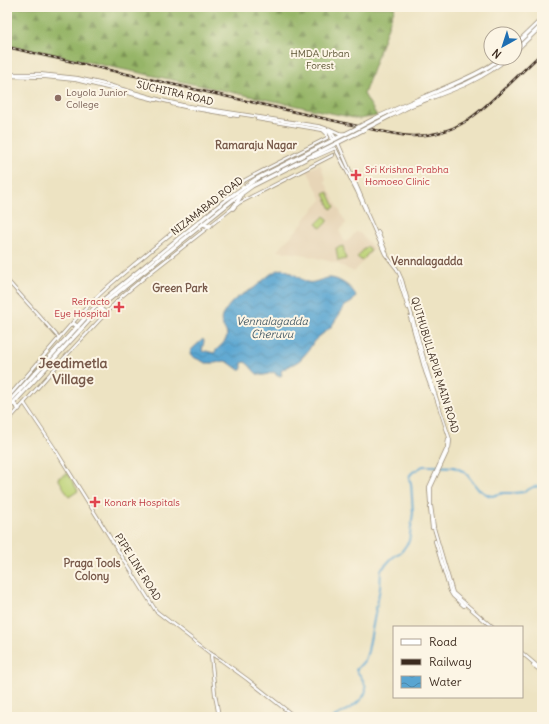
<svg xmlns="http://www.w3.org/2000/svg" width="549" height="724" viewBox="0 0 549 724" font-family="Delius,sans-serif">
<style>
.built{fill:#e7d5b7}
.grass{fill:url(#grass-tufts);stroke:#7c7e4b}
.forest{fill:url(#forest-firs);stroke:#687043}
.park{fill:#bdd378;stroke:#7c7e4b}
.water{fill:url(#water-waves);stroke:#4a6878}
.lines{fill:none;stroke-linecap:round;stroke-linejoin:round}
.canal{stroke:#59a5d1;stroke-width:2}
.tertiary-casing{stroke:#948670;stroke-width:4}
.secondary-casing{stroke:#948670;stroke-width:4}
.trunk-casing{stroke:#948670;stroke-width:5}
.tertiary{stroke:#fff;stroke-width:2.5}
.secondary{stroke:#fff;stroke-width:2.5}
.trunk{stroke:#fff;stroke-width:3.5}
.rail-casing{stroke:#3b2a1e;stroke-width:2.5}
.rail{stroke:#fcf5e5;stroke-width:1;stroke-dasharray:3;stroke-linecap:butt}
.trunk-bridge-casing{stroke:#948670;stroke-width:5;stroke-linecap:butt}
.trunk-bridge{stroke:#fff;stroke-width:3.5}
.education-dot{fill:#8d6e63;stroke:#fcf5e5;stroke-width:1.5}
.health-dot{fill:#e0444e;stroke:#fcf5e5;stroke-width:1.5}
.labels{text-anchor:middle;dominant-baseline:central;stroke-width:4;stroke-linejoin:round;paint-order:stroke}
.park-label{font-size:10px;fill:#5c5434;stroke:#fcf5e5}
.education-label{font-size:10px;fill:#785e54;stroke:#fcf5e5;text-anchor:start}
.street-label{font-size:10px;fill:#3b2a1e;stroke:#fcf5e5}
.health-label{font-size:10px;fill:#be3a42;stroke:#fcf5e5;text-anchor:start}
.neighbourhood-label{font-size:11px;font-weight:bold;fill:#785a4b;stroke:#fcf5e5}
.water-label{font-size:11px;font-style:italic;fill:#475b66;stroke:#fcf5e5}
.district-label{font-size:14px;font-weight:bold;fill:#785a4b;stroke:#fcf5e5}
</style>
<defs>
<pattern id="grass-tufts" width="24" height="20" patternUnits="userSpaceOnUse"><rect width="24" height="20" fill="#bdd378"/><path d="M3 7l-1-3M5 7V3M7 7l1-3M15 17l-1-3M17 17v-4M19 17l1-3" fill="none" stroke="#a3b567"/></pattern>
<pattern id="forest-firs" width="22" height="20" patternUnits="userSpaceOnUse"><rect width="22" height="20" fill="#96b568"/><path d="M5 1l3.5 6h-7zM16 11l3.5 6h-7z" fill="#7c9355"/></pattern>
<pattern id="water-waves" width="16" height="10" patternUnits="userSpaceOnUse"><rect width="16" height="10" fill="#59a5d1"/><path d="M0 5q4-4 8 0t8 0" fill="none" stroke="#4b87a9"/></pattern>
</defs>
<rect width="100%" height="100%" fill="#fcf5e5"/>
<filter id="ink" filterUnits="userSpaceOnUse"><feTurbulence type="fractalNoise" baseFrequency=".025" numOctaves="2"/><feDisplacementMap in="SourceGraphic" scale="8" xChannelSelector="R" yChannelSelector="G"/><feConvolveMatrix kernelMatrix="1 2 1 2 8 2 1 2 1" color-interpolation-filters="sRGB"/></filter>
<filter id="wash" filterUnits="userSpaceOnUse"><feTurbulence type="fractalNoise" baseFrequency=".012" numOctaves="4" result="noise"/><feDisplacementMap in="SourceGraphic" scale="16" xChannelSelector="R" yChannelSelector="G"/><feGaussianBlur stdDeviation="0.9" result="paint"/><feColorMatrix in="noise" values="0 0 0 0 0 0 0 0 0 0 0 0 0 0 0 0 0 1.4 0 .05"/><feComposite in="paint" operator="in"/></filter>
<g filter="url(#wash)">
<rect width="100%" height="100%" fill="#ede3c2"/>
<path class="built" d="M320,164L326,179L325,180V182L346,223L339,231L345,242L350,239L356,232L360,233L374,249L354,272L336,263L301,254L277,251L304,222L303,221L322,200L307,170Z"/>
<path class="grass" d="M68,473L78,491L69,497L58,478Z"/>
<path class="forest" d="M7,7H395L364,94L377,116L359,119L7,45Z"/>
<g class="park">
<path d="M328,192L335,207L331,209L324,194Z"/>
<path d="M324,216L329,220L321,228L316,224Z"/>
<path d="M343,246L346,259L338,261L336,248Z"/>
<path d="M367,246L371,250L362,261L357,257Z"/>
</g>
<path class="water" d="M282,269C292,271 298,278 307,282C314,284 321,279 328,278C337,277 353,287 356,296L352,302L345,306L331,327L314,341L308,351L301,359L297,362L282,370L281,372L282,375L280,376H277L274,372C270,373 265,376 260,375C254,374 251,365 245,362L242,363V368L241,370H239L228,362L224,361L215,363H206L191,356L190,354L191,350L203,339L204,341L202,351L203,352L206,351L214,353C217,348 223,345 226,339C230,330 218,326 222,316C224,312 229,305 233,301C239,296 247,292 254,288C263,281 271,271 282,269Z"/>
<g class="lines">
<path class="canal" d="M334,717C342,713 365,701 366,690C366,684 360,675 356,670L365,660L368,651L380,588L381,570L392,558L402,551L409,541L413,513L411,483L409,479L410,475L413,472L423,466H431L454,467L465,472L478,489L488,495L492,496L503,493H514L524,492L533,487L542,486"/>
</g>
</g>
<g filter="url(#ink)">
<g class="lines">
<defs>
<g id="tertiary">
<path d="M7,280L59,338"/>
<path d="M24,403L53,446L156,611L210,653L221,660L247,679L295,717"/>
<path d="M211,655L215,694L219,717"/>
</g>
<g id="secondary">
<path d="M7,74H39L77,78L108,85L161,100L182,105L317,126C327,128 330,129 336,139"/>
<path d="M7,76L46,77L76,80L156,100"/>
<path d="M172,104L190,108L238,116"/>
<path d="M257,119L323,130L329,132L333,140"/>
<path d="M338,143L367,210"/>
<path d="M311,157H315L333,149L335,148L336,150L357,191L385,254L397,269L402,280L428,373L450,440L449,448L431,487V506L434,528L453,593L492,627"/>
<path d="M378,232L387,255"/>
<path d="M400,277L399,280L408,308"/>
<path d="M410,317L425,371L433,393"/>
<path d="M7,398C44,358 77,312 119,277L203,207L223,192L262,171L327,138V134L323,130"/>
<path d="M7,422L65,357L122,296L146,276L239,203L333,155"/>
<path d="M430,502L429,487L447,448L448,439"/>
<path d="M430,507L432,528"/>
<path d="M435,541L450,591L453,596L464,606"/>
<path d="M522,653L542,670"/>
<path d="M533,665L542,672"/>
</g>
<g id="trunk">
<path d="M515,45L542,19"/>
<path d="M515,51L542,25"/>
<path d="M390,116C397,113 404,109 412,105C445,92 480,82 507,58"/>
<path d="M374,119C395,109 417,100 438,91C460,81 482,73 501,58"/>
<path d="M329,129L340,134H344"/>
<path d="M233,208L241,196"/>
<path d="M203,224L210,226"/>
<path d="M100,309L106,313"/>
<path d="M73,323L78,327"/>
<path d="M13,403L19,409"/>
<path d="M7,404L97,305L227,199L256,179L353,130"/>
<path d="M7,410L106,302L234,199L252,186L357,133"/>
</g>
</defs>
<use href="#tertiary" class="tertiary-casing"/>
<use href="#secondary" class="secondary-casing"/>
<use href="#trunk" class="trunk-casing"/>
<use href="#tertiary" class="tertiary"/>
<use href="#secondary" class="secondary"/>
<use href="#trunk" class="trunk"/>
<defs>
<path id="rail" d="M7,47L375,130C388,132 401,136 414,136C456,135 476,116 504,89C517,77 529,65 542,53"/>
</defs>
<use href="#rail" class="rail-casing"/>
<use href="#rail" class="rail"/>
<defs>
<g id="trunk-bridge">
<path d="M353,130L374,119"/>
<path d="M357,133L390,116"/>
</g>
</defs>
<use href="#trunk-bridge" class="trunk-bridge-casing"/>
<use href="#trunk-bridge" class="trunk-bridge"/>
</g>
</g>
<circle class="education-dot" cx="58" cy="98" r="4"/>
<g class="health-dot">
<path d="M354 169h4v4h4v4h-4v4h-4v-4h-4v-4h4z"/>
<path d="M117 301h4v4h4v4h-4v4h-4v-4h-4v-4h4z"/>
<path d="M93 496h4v4h4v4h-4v4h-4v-4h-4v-4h4z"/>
</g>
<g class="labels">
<g class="park-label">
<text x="320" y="53">HMDA Urban<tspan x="320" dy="12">Forest</tspan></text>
</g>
<g class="education-label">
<text x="66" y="92">Loyola Junior<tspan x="66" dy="12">College</tspan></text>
</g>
<g class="street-label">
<text transform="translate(175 93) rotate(13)">SUCHITRA ROAD</text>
<text transform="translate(207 206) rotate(-38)">NIZAMABAD ROAD</text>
<text transform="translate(435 365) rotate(73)">QUTHUBULLAPUR MAIN ROAD</text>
<text transform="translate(138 567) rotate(58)">PIPE LINE ROAD</text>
</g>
<g class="health-label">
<text x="365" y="169">Sri Krishna Prabha<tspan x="365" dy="12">Homoeo Clinic</tspan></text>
<text x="110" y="301" text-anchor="end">Refracto<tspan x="110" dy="12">Eye Hospital</tspan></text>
<text x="104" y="502">Konark Hospitals</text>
</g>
<g class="neighbourhood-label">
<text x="256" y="145">Ramaraju Nagar</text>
<text x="427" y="261">Vennalagadda</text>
<text x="180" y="288">Green Park</text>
<text x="92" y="563">Praga Tools<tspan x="92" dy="13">Colony</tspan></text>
</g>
<g class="water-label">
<text x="272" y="321">Vennalagadda<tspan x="272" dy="13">Cheruvu</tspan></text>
</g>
<g class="district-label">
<text x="73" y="363">Jeedimetla<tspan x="73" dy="16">Village</tspan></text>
</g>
</g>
<rect width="549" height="724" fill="none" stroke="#fcf5e5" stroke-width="24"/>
<rect x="393" y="626" width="130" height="72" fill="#fcf5e5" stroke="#afa495"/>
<rect x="401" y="639" width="20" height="6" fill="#ffffff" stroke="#afa495"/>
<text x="429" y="646" font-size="12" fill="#3b2a1e">Road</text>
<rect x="401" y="659" width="20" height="6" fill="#3b2a1e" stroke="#afa495"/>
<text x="429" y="666" font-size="12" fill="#3b2a1e">Railway</text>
<rect x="401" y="676" width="20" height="12" fill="url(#water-waves)" stroke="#afa495"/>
<text x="429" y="686" font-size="12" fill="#3b2a1e">Water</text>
<g transform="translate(503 46) rotate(219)"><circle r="19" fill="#fcf5e5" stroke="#afa495"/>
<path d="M0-3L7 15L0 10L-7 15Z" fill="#1f6fb2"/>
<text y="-6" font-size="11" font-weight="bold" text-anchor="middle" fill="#3b2a1e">N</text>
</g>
</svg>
